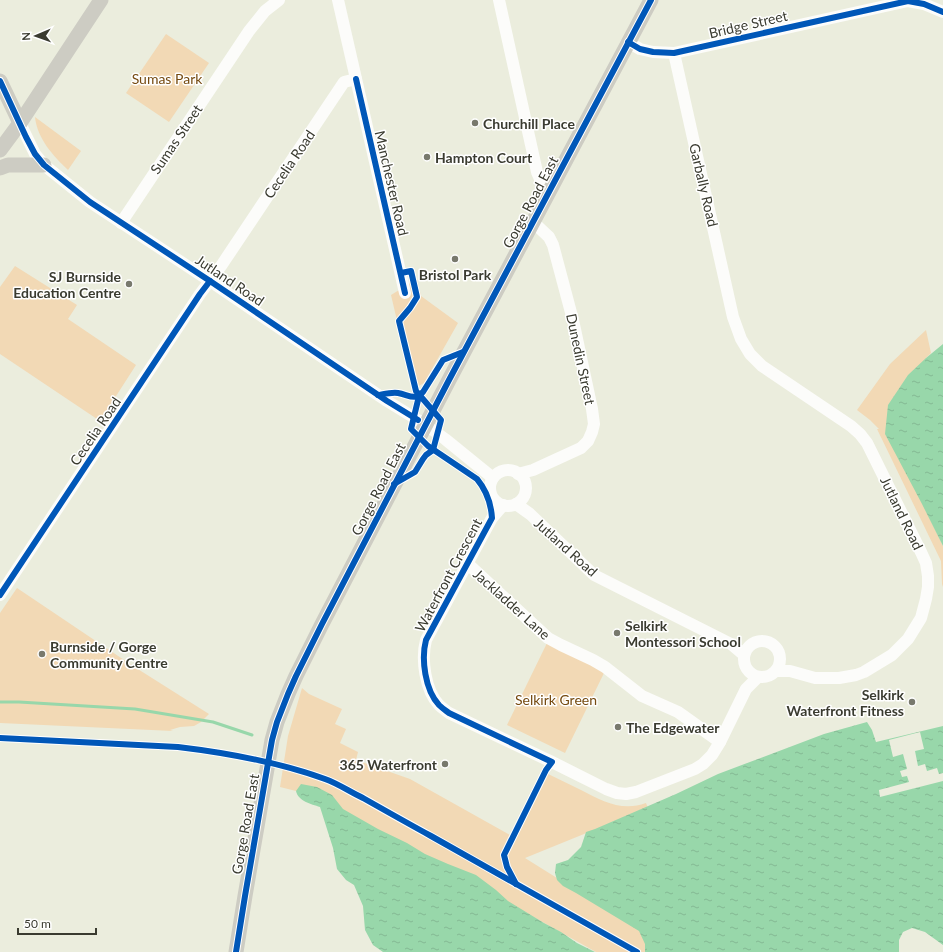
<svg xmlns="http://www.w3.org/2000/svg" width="943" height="952" viewBox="0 0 943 952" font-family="Lato,sans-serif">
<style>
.park{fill:#f2d9b5}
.water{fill:url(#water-ripples)}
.pier{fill:#ebeddd}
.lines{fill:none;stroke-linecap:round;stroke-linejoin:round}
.stream{stroke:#98d7aa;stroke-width:3}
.minor{stroke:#fcfcfa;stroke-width:12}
.major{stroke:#cdccc3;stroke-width:15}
.cycleway-casing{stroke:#fff;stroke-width:8}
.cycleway{stroke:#0057b8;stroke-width:6}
.poi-dot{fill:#78796d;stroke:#fff;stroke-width:1.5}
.labels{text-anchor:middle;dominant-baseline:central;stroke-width:3;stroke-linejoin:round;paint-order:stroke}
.street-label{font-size:14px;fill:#3a3b30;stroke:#fff}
.park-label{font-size:14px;fill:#754a10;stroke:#fff}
.poi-label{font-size:14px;font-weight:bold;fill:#3a3b30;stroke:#fff;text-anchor:start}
</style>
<defs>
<pattern id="water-ripples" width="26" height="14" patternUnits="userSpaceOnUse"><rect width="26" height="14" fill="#98d7aa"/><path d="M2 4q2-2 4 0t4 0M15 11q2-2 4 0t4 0" fill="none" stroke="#84b993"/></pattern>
</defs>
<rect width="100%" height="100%" fill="#ebeddd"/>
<g class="park">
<path d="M166,34L209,63L169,122L126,93Z"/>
<path d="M35,117L81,151L68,170C53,156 37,138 35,117Z"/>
<path d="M15,266L77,305L68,319L136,365L100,421L0,354V287Z"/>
<path d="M417,279L421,296L458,323L424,383L413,389L391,295Z"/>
<path d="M926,330L931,353L926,358L923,504L943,546V587L942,584L941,561L877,429H879L870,420L857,410L890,364Z"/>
<path d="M17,588L133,666L209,714L201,722L194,726L180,727L170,730L173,731L0,723V613Z"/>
<path d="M547,643L600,669L604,673L565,753L507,725Z"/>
<path d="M302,688L309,694L342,709L335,724L346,729L340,743L358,752L356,760L410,779L510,835L542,771C555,777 568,784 581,790C602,801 622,812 646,803L648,808L525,858L557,878L692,952H596L389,836L296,791L280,787L288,736Z"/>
</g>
<g class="water">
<path d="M943,344V546L922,504L885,434L888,405L908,375L926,358Z"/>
<path d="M867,722L872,730L876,742L943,726V945L925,932L912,928L903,932L899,940V952H645V944L639,931L576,893L563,886L557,880L555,873L556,864L568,860L581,847L586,832L595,829L676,794L718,774L824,734Z"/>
<path d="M301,784L317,787L332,795L343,809L378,829L407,843L425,854L448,864L476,875L496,890L508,901L544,923L561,932L577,943L595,952H383L373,945L365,930L363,906L354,885L346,880L337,869L333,848L320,807C311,804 298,801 296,791Z"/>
</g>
<path class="pier" d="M920,732L924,749L915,751L918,766L925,764L927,771L937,768L939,774L943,773V781L880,797L879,790L909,782L907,776L902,777L900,771L907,769L903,754L893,757L889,740Z"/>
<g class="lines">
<path class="stream" d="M0,702H19L135,709L213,722L252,735"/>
<g class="minor">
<path d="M338,0L405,293"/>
<path d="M499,0L537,172L547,195"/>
<path d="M628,42L640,49L653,52L674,53L908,1L924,4L943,12"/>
<path d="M674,53L733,317L741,339L750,354L762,366L851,426L860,434L867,443L921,552L926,563L928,576V587L926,599L921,618L908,639L892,655L864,672L856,675L839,678H815L790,671H776"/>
<path d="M20,123L35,154L44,165L90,202L210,281L387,401L426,425L445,439L493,478"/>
<path d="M121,223L249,31L265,11L279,0"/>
<circle cx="508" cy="488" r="18"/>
<path d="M518,474L533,470L581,448L588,441L592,432L594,424L592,409L573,320L553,245L549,237L533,222"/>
<path d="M516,504L530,514L594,575L731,644L744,655"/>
<path d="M503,505L492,518L426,640C421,659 425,690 439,705C442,708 445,710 449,713L552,762L606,789L617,793L626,794L636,792L695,769L703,764L712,755L720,742L746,689L758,677"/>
<path d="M468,564L548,638L561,645L593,660L605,667L642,696L678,712L720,742"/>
<path d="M0,595L200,294L221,266L344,82L356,79"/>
<circle cx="762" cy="659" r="18"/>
</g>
<g class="major">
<path d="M0,81L20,123"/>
<path d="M0,150L20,123L101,0"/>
<path d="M0,168L8,165H44"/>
<path d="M236,952L245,896L272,740L277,722L288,694L296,676L322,624L449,380L651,0"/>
</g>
<defs>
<g id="cycleway">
<path d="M628,42L640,49L653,52L674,53L908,1L924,4L943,12"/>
<path d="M356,79L405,293"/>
<path d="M0,81L26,137L35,154L44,165L90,202L210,281L387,401L418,420"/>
<path d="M378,395C384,394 392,392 398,393C409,395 415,401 423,392L443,360L463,352"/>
<path d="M419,396L411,429L428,446L477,479C487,491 491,503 492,518L426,640C421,659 425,690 439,705C442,708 445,710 449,713L552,762L546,770L504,855L507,867L516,884"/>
<path d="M394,484L415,472L423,459L426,455L433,450L441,420L416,391L399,321L410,308L417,297L411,271L401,273"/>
<path d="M0,595L200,294L210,281"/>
<path d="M0,738L178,747C228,753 278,762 325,779C339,784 350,792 363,798C386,811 409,824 431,836C500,875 569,913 637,952"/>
<path d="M236,952L245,896L272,740L277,722L288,694L296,676L322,624L449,380L651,0"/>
</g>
</defs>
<use href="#cycleway" class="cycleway-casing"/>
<use href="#cycleway" class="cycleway"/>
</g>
<g class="poi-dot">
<circle cx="475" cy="123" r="4"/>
<circle cx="427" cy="157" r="4"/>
<circle cx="455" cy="259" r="4"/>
<circle cx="129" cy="284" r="4"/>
<circle cx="617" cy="633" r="4"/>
<circle cx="42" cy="654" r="4"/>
<circle cx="912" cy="702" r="4"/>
<circle cx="618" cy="727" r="4"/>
<circle cx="445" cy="764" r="4"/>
</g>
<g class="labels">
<g class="street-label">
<text transform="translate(748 24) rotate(-13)">Bridge Street</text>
<text transform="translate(176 139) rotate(-56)">Sumas Street</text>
<text transform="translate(289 164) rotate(-56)">Cecelia Road</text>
<text transform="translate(392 183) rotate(77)">Manchester Road</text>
<text transform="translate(704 185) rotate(77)">Garbally Road</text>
<text transform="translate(530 202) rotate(-62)">Gorge Road East</text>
<text transform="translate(230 280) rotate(34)">Jutland Road</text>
<text transform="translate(581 359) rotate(78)">Dunedin Street</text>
<text transform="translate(95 431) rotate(-56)">Cecelia Road</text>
<text transform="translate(378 489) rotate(-63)">Gorge Road East</text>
<text transform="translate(902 513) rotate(64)">Jutland Road</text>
<text transform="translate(566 547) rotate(42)">Jutland Road</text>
<text transform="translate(448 575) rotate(-62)">Waterfront Crescent</text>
<text transform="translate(512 604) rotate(42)">Jackladder Lane</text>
<text transform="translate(245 824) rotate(-80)">Gorge Road East</text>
</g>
<g class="park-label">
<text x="167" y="78">Sumas Park</text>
<text x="556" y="699">Selkirk Green</text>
</g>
<g class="poi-label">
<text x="483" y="123">Churchill Place</text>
<text x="435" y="157">Hampton Court</text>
<text x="455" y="274" text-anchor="middle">Bristol Park</text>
<text x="121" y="276" text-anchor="end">SJ Burnside<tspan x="121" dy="16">Education Centre</tspan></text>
<text x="625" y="625">Selkirk<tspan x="625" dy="16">Montessori School</tspan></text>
<text x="50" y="646">Burnside / Gorge<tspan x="50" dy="16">Community Centre</tspan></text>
<text x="904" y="694" text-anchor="end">Selkirk<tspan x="904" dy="16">Waterfront Fitness</tspan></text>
<text x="626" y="727">The Edgewater</text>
<text x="437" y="764" text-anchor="end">365 Waterfront</text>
</g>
</g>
<g transform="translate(36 36) rotate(268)" stroke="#ffffff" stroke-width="3" paint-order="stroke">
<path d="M0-3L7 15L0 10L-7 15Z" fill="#3a3b30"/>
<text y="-6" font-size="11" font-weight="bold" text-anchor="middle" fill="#3a3b30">N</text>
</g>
<path d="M18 928v6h78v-6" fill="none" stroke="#3a3b30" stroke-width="2"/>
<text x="24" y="928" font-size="12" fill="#3a3b30" stroke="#ffffff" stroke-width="3" paint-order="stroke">50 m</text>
</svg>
